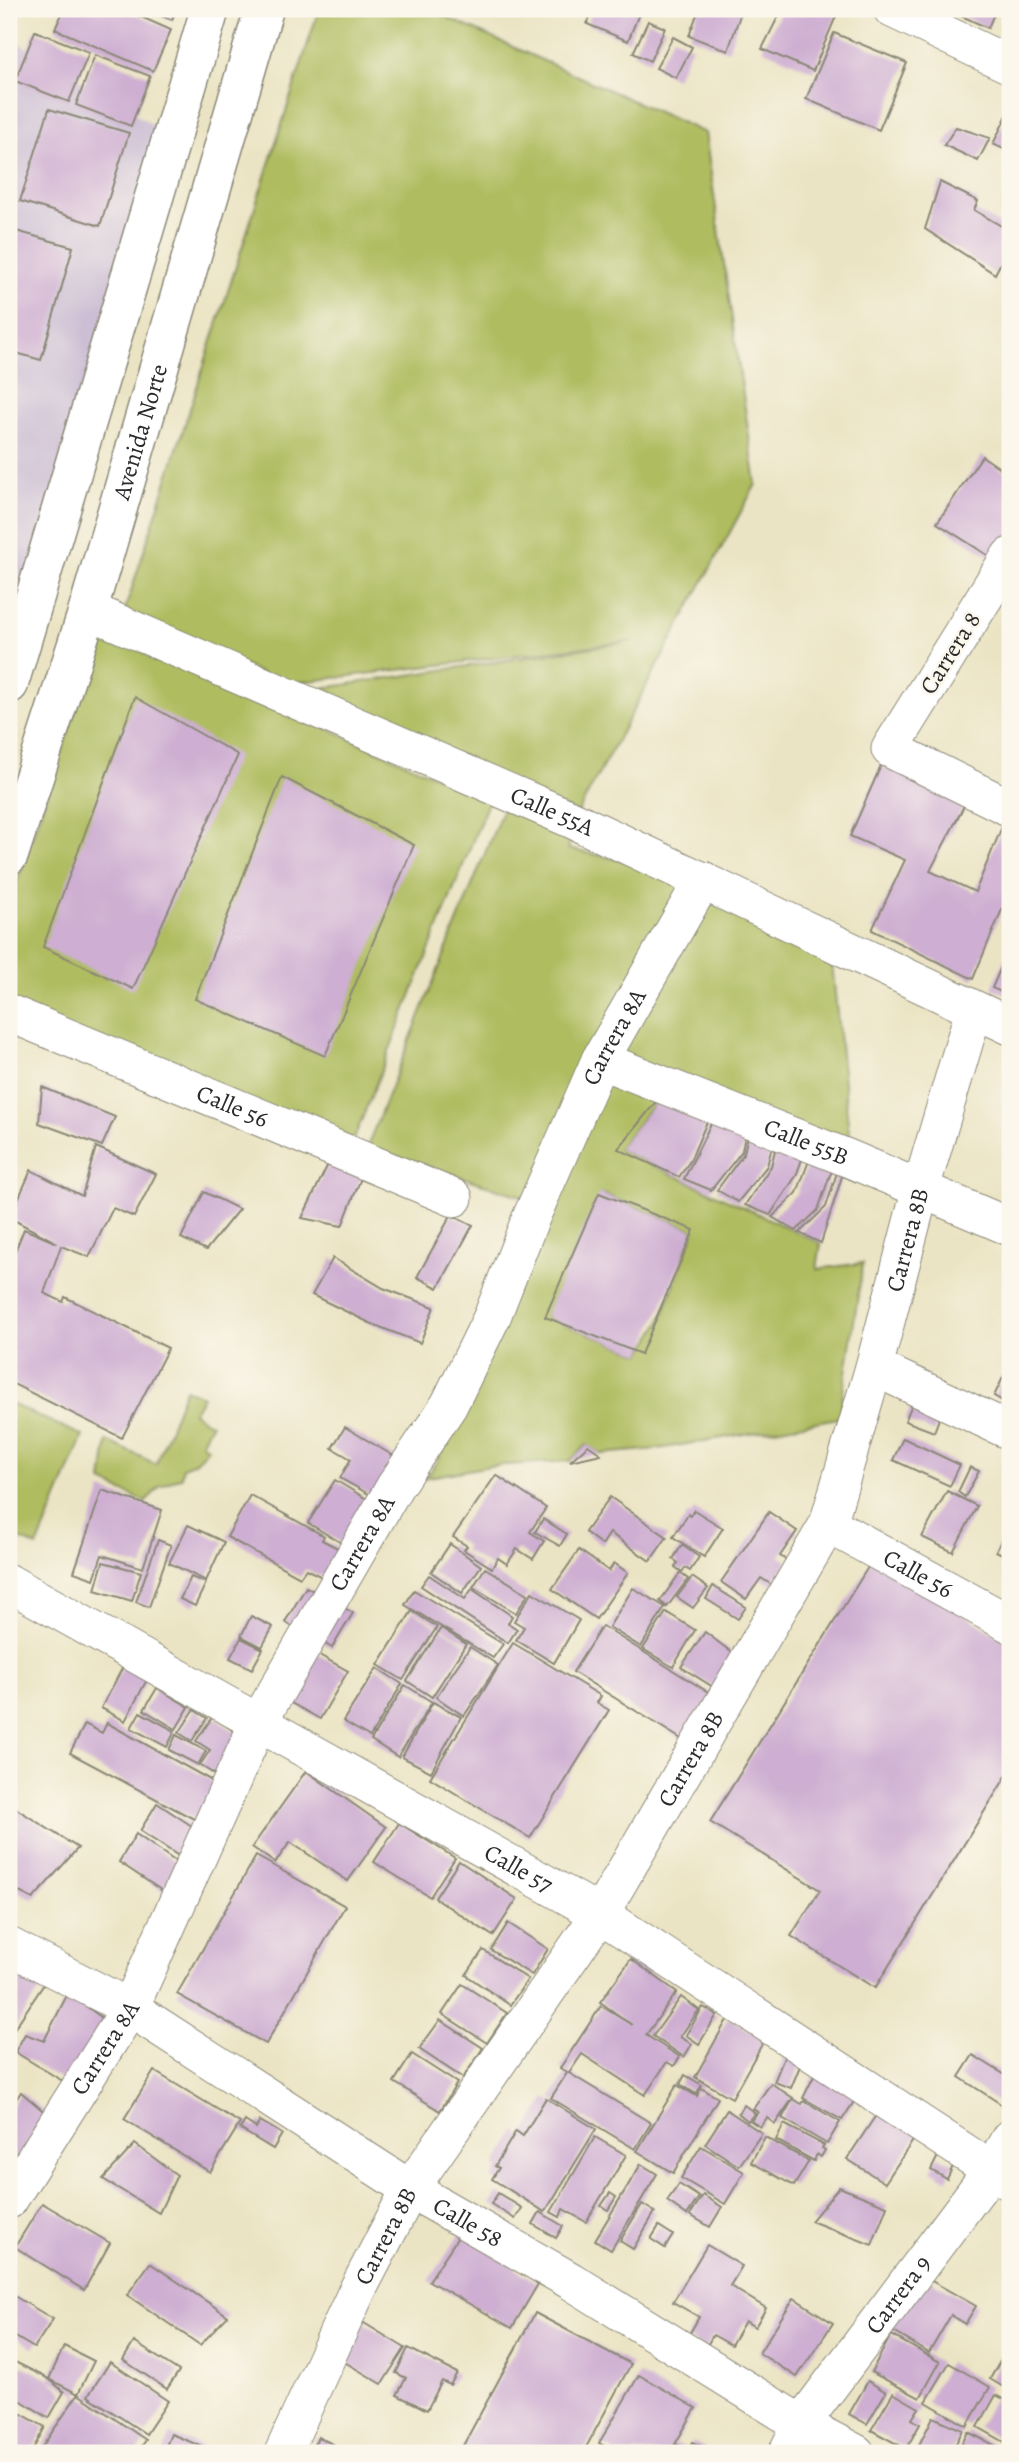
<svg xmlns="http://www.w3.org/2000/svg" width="1019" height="2462" viewBox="0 0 1019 2462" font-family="Alegreya,serif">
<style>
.industrial{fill:#ccbed4}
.green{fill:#afbc5f;stroke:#6d7445;stroke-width:2;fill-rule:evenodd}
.building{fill:#ceaed2}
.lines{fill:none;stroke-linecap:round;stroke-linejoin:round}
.minor-casing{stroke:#8b8878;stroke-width:39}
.primary-casing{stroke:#8b8878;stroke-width:41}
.minor{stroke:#fff;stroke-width:37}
.primary{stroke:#fff;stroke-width:38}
.labels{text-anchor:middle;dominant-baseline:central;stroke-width:5;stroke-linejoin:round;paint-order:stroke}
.street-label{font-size:24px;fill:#2b2b2b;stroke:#fbf7ec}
</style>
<rect width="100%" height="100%" fill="#fbf7ec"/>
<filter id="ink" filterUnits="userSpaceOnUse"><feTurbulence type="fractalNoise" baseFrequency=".0143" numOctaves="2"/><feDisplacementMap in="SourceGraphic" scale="14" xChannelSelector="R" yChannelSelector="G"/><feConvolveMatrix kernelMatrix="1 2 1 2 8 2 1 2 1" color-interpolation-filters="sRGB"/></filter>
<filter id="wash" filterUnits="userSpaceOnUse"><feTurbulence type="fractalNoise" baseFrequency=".00686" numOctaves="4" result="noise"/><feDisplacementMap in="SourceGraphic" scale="28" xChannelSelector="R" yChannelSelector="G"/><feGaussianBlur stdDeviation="1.57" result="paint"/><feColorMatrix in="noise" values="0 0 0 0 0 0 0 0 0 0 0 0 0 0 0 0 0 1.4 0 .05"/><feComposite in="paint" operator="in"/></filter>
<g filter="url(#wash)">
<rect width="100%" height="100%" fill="#ebe4c4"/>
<path class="industrial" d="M9,37L164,132L9,631Z"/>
<g class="green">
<path d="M319,9H428L705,133L756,484L577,814L310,690L633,641L285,684L124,613Z"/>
<path d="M103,629L489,800L354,1139L12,1014L9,936L16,885Z"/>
<path d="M508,796L575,825L568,849L675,871L830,943L852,1164L659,1097L618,1149L821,1243L817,1269L863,1263L839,1418L658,1449L601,1454L587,1445L570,1461L490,1466L418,1479L421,1475L430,1473L447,1442L436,1437L527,1198L367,1147ZM600,1193L694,1230L660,1323L641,1354L546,1317Z"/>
<path d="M185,1389L203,1396L193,1413L211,1424L201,1443L208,1448L195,1462L183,1467L181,1477L160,1486L146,1502L102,1482L107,1441L156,1464Z"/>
<path d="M9,1403L83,1436L37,1547L9,1534Z"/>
</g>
<g id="blocks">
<g class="building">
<path d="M64,9H123L171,30L153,71L55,29Z"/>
<path d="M144,9H176L172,20Z"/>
<path d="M593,9H641L628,41L587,24Z"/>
<path d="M699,9H742L728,51L689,36Z"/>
<path d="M782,9H839L813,71L762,49Z"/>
<path d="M946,9H996L988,28Z"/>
<path d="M648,21L665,28L650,61L633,53Z"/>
<path d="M35,31L89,52L69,102L15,81Z"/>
<path d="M834,33L907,63L879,130L806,99Z"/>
<path d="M673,37L692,47L676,78L656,68Z"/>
<path d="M95,55L150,76L131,126L76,105Z"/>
<path d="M49,109L129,133L100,226L20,201Z"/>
<path d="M1010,109V152L993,144Z"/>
<path d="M956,127L990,138L978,161L944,145Z"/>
<path d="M940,182L978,201L974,210L1010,231V245L995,274L925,229Z"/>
<path d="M9,229L73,247L41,360L9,351Z"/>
<path d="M982,456L1010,475V539L997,561L937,523Z"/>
<path d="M135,697L238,755L133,989L43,947Z"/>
<path d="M882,763L967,800L930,871L975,892L1006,817L1010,819V910L1003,907L973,979L872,930L905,860L850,836Z"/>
<path d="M282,777L414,845L325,1056L195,999Z"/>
<path d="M1010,946V996L992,988Z"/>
<path d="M42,1087L115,1117L102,1146L39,1123Z"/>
<path d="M663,1093L712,1110L690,1161L679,1177L618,1149Z"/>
<path d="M717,1111L747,1125L742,1151L711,1190L684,1179Z"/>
<path d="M750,1126L775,1135L767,1166L738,1202L717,1190L744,1153Z"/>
<path d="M778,1138L806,1148L796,1176L770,1215L745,1205L771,1166Z"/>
<path d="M96,1147L156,1174L134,1217L113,1208L89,1257L61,1246L44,1293L63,1302L65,1297L168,1348L122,1438L9,1382V1266L24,1229L57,1243L10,1218L31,1170L82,1196Z"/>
<path d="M811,1155L837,1165L830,1175L818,1210L796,1231L772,1217L797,1193Z"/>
<path d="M331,1158L361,1178L342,1226L302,1218Z"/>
<path d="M839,1166L845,1167L821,1243L799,1233L826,1207Z"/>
<path d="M204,1192L239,1209L206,1250L181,1238Z"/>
<path d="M599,1193L694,1230L641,1354L545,1317Z"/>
<path d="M451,1215L473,1225L438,1288L417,1277Z"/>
<path d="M333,1258L383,1288L434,1307L420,1343L370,1323L312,1295Z"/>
<path d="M1010,1363V1405L994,1396Z"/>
<path d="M912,1404L940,1416L934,1432L905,1421Z"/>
<path d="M345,1427L397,1458L374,1497L340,1478L351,1459L332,1448Z"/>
<path d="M903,1438L960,1465L950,1486L893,1460Z"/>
<path d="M588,1445L601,1454L570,1461Z"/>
<path d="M970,1467L979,1471L965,1497L958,1492Z"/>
<path d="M496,1475L546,1508L530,1532L544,1541L533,1559L517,1549L507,1564L498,1558L492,1568L464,1550L467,1546L453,1537Z"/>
<path d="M335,1480L380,1507L353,1550L308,1523Z"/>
<path d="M102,1490L162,1510L143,1568L102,1555L94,1579L74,1572Z"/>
<path d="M947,1491L977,1506L953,1552L922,1537Z"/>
<path d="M250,1495L324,1536L322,1540L353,1556L336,1584L306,1569L300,1577L227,1537Z"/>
<path d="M610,1497L667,1537L650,1561L610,1533L602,1545L585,1532Z"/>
<path d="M694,1510L723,1528L704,1557L673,1537L688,1514L690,1516Z"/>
<path d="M769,1512L797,1531L780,1556L788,1561L772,1585L761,1578L746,1599L721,1582Z"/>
<path d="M543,1519L567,1534L560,1546L535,1532Z"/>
<path d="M1010,1523V1558L996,1551Z"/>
<path d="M188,1525L224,1542L206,1581L169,1563Z"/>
<path d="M158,1540L171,1545L149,1607L136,1602Z"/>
<path d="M450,1544L481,1566L462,1593L431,1572Z"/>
<path d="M682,1545L699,1557L690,1571L685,1568L682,1572L675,1567L678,1563L673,1559Z"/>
<path d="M579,1550L609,1571L614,1563L628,1573L596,1619L552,1589Z"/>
<path d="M873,1559L1010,1643V1770L875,1988L791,1936L820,1890L710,1822Z"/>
<path d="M103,1562L141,1572L132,1601L95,1590Z"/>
<path d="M485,1568L528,1594L516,1613L473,1587Z"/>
<path d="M680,1573L688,1579L667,1607L660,1601Z"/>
<path d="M429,1575L465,1599L472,1589L512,1616L508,1623L517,1629L508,1643L421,1586Z"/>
<path d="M191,1577L206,1583L195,1606L180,1599Z"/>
<path d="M692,1577L708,1588L693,1608L677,1597Z"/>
<path d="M713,1586L746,1607L738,1619L706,1599Z"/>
<path d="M306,1587L323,1596L301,1632L285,1622Z"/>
<path d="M633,1588L665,1607L641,1647L609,1627Z"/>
<path d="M414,1590L503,1644L493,1658L405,1605Z"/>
<path d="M532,1592L579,1620L554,1663L516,1640L524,1627L514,1621Z"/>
<path d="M336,1603L353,1613L332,1648L315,1638Z"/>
<path d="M412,1611L437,1627L403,1680L378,1665Z"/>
<path d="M666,1612L695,1630L673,1667L643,1649Z"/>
<path d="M251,1616L273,1627L262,1647L241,1636Z"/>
<path d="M602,1626L716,1697L686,1742L573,1672Z"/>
<path d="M441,1628L466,1644L432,1697L407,1681Z"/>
<path d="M705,1632L743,1661L726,1695L681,1667Z"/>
<path d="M241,1638L263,1649L252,1669L230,1658Z"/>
<path d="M513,1643L601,1696L597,1703L609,1710L530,1838L430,1778Z"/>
<path d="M470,1647L498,1665L464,1716L436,1697Z"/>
<path d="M312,1651L348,1671L320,1719L284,1699Z"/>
<path d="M125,1663L149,1676L125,1721L101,1708Z"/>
<path d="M377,1668L402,1684L370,1737L343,1721Z"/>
<path d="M405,1685L432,1702L398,1757L371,1740Z"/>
<path d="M157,1688L189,1707L176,1729L144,1710Z"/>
<path d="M433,1702L461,1717L431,1772L402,1757Z"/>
<path d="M194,1710L207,1718L192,1741L179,1733Z"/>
<path d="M140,1712L175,1731L167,1747L131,1728Z"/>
<path d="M213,1716L246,1740L229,1784L200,1765L210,1750L196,1741Z"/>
<path d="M107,1723L223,1787L207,1826L70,1753L85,1724L102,1733Z"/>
<path d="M176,1735L206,1751L198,1765L169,1750Z"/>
<path d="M306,1771L386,1827L348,1881L290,1842L275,1863L252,1847Z"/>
<path d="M157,1803L204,1834L188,1862L140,1831Z"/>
<path d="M9,1804L78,1848L33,1899L9,1887Z"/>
<path d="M399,1823L455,1858L430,1897L374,1862Z"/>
<path d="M136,1834L182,1866L167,1894L119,1862Z"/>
<path d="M256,1856L345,1906L266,2044L177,1994Z"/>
<path d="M459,1861L517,1899L493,1936L435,1898Z"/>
<path d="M508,1923L548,1949L532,1975L491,1950Z"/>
<path d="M483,1950L528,1979L510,2005L466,1975Z"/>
<path d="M9,1952L48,1978L14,2029L9,2025Z"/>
<path d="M631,1959L677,1992L646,2035L680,2057L674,2066L667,2062L645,2095L582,2054L569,2073L651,2123L635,2149L551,2098L567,2073L560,2068L601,2006L632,2025L600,2002Z"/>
<path d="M462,1984L507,2013L487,2043L442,2014Z"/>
<path d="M68,1993L105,2020L76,2089L15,2052L25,2034L44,2041Z"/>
<path d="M681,1997L699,2010L680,2037L692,2044L684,2057L653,2036Z"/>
<path d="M703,2007L717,2015L699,2044L686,2035Z"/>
<path d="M728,2018L765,2039L732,2098L695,2077Z"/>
<path d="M440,2020L483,2048L463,2078L419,2049Z"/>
<path d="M787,2050L804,2056L791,2088L774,2082Z"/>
<path d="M412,2054L457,2083L440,2111L394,2082Z"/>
<path d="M973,2055L1010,2078V2110L959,2077Z"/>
<path d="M154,2071L240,2123L210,2172L124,2119Z"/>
<path d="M815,2074L857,2097L842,2120L803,2098Z"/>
<path d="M685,2075L702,2085L696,2094L680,2084Z"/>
<path d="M771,2083L793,2098L775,2124L767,2118L760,2127L751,2121L758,2112L753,2109Z"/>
<path d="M677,2085L697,2096L701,2088L718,2098L673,2173L637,2151Z"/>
<path d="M21,2092L48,2115L9,2168V2110Z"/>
<path d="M546,2098L596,2129L545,2212L492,2179L499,2168L495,2166L516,2131L523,2136Z"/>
<path d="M793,2099L802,2104L804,2101L840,2122L827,2144L782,2118Z"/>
<path d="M744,2105L755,2113L748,2121L738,2113Z"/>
<path d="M880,2109L918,2133L885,2183L847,2159Z"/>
<path d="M727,2110L762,2133L739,2166L705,2144Z"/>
<path d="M245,2121L256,2128L260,2121L282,2134L273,2149L240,2129Z"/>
<path d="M784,2124L824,2145L822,2148L825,2150L821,2157L817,2154L814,2161L776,2140Z"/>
<path d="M595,2137L626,2155L586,2222L563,2209L560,2217L551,2212Z"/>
<path d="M765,2137L809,2161L794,2186L751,2162Z"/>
<path d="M135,2144L177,2175L159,2213L103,2179Z"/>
<path d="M701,2146L744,2172L725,2204L681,2178Z"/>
<path d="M938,2156L954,2164L947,2179L931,2170Z"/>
<path d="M641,2164L657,2174L611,2250L595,2240Z"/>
<path d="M679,2184L699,2197L687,2215L667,2201Z"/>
<path d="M839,2187L887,2206L872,2245L811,2221Z"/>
<path d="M498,2193L522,2208L515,2219L491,2204Z"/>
<path d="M610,2193L616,2197L608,2210L601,2206Z"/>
<path d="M703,2195L722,2207L710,2227L690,2215Z"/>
<path d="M42,2203L110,2243L84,2290L15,2247Z"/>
<path d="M642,2204L655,2212L633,2249L620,2241Z"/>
<path d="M540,2212L563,2226L556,2238L533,2224Z"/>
<path d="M659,2226L673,2235L665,2248L651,2239Z"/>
<path d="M462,2231L538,2284L512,2328L429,2281Z"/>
<path d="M707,2245L742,2266L730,2286L766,2308L755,2327L745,2321L731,2345L713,2335L705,2349L687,2338L699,2317L673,2302Z"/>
<path d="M150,2263L228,2316L200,2345L127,2295Z"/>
<path d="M921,2275L976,2306L965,2324L951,2315L929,2353L889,2329Z"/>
<path d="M9,2293L53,2319L34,2348L9,2333Z"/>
<path d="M794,2298L833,2323L797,2377L759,2353Z"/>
<path d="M535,2313L631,2364L583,2453H459Z"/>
<path d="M359,2320L405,2348L382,2384L336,2357Z"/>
<path d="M891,2335L940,2362L920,2398L871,2372Z"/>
<path d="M134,2342L179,2371L167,2389L123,2360Z"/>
<path d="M1010,2344V2391L990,2379Z"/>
<path d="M64,2346L94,2361L78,2394L49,2379Z"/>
<path d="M408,2348L457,2373L450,2385L442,2381L427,2410L397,2395L406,2378L396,2373Z"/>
<path d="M13,2361L49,2379L64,2392L49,2418L9,2393V2368Z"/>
<path d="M110,2362L168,2401L146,2434L88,2396Z"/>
<path d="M949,2363L990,2387L967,2426L926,2402Z"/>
<path d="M639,2375L696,2408L670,2453H617L599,2443Z"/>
<path d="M868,2381L886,2392L867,2424L849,2414Z"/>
<path d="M893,2393L919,2408L912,2419L920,2424L906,2449L871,2430Z"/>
<path d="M78,2394L146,2440L137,2453H38Z"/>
<path d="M996,2395L1010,2402V2445L978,2427Z"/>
<path d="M9,2407L45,2427L31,2453H9Z"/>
<path d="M933,2417L963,2430L951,2453H922L916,2451Z"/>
<path d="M968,2432L1010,2453H957Z"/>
<path d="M171,2434L213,2451L212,2453H163Z"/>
<path d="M318,2437L347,2451L346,2453H310Z"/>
<path d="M692,2442L705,2448L703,2453H671L676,2444L688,2450Z"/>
</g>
</g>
</g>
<g filter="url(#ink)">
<use href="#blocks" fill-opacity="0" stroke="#8b8878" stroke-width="2"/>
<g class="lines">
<defs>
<g id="minor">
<path d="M892,9L1010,65"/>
<path d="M1010,556L890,749L1010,808"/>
<path id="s1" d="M88,610L573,820L1010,1026"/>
<path id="s2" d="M9,1013L454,1198"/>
<path id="s3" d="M600,1060L850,1159L1010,1227"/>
<path d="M874,1367L1010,1431"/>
<path id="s4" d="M828,1524L1010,1624"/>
<path id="s5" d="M9,1583L600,1914L1010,2182"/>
<path id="s6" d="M9,1946L130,2008L410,2189L571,2281L801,2424L856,2453"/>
<path id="s7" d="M9,2200L130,2008L258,1723L395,1486L449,1405L492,1317L530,1220L600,1060L703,880"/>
<path id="s8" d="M283,2453L356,2293L410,2189L600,1914L828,1524L874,1367L921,1188L974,1010"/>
<path id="s9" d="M787,2453L801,2424L991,2171L1010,2138"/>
</g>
<g id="primary">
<path d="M9,684L210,9"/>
<path id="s10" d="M9,855L88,610L264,9"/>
</g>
</defs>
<use href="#minor" class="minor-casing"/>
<use href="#primary" class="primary-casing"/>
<use href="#minor" class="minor"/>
<use href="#primary" class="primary"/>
</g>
</g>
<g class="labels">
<g class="street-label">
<text stroke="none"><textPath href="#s10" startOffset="443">Avenida Norte</textPath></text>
<text transform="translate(950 653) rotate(-58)">Carrera 8</text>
<text stroke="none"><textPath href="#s1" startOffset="506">Calle 55A</textPath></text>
<text stroke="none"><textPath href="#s7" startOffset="1314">Carrera 8A</textPath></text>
<text stroke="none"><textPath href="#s2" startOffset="242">Calle 56</textPath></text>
<text stroke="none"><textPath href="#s3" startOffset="222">Calle 55B</textPath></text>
<text stroke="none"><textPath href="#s8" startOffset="1374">Carrera 8B</textPath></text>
<text stroke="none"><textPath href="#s7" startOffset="747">Carrera 8A</textPath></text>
<text stroke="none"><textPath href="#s4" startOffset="103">Calle 56</textPath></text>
<text stroke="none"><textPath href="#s8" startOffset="807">Carrera 8B</textPath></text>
<text stroke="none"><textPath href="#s5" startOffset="584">Calle 57</textPath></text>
<text stroke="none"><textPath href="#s7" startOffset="180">Carrera 8A</textPath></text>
<text stroke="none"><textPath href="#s6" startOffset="536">Calle 58</textPath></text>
<text stroke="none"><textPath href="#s8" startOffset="240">Carrera 8B</textPath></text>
<text stroke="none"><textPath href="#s9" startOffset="194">Carrera 9</textPath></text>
</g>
</g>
<rect width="1019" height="2462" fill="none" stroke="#fbf7ec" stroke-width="35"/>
</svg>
